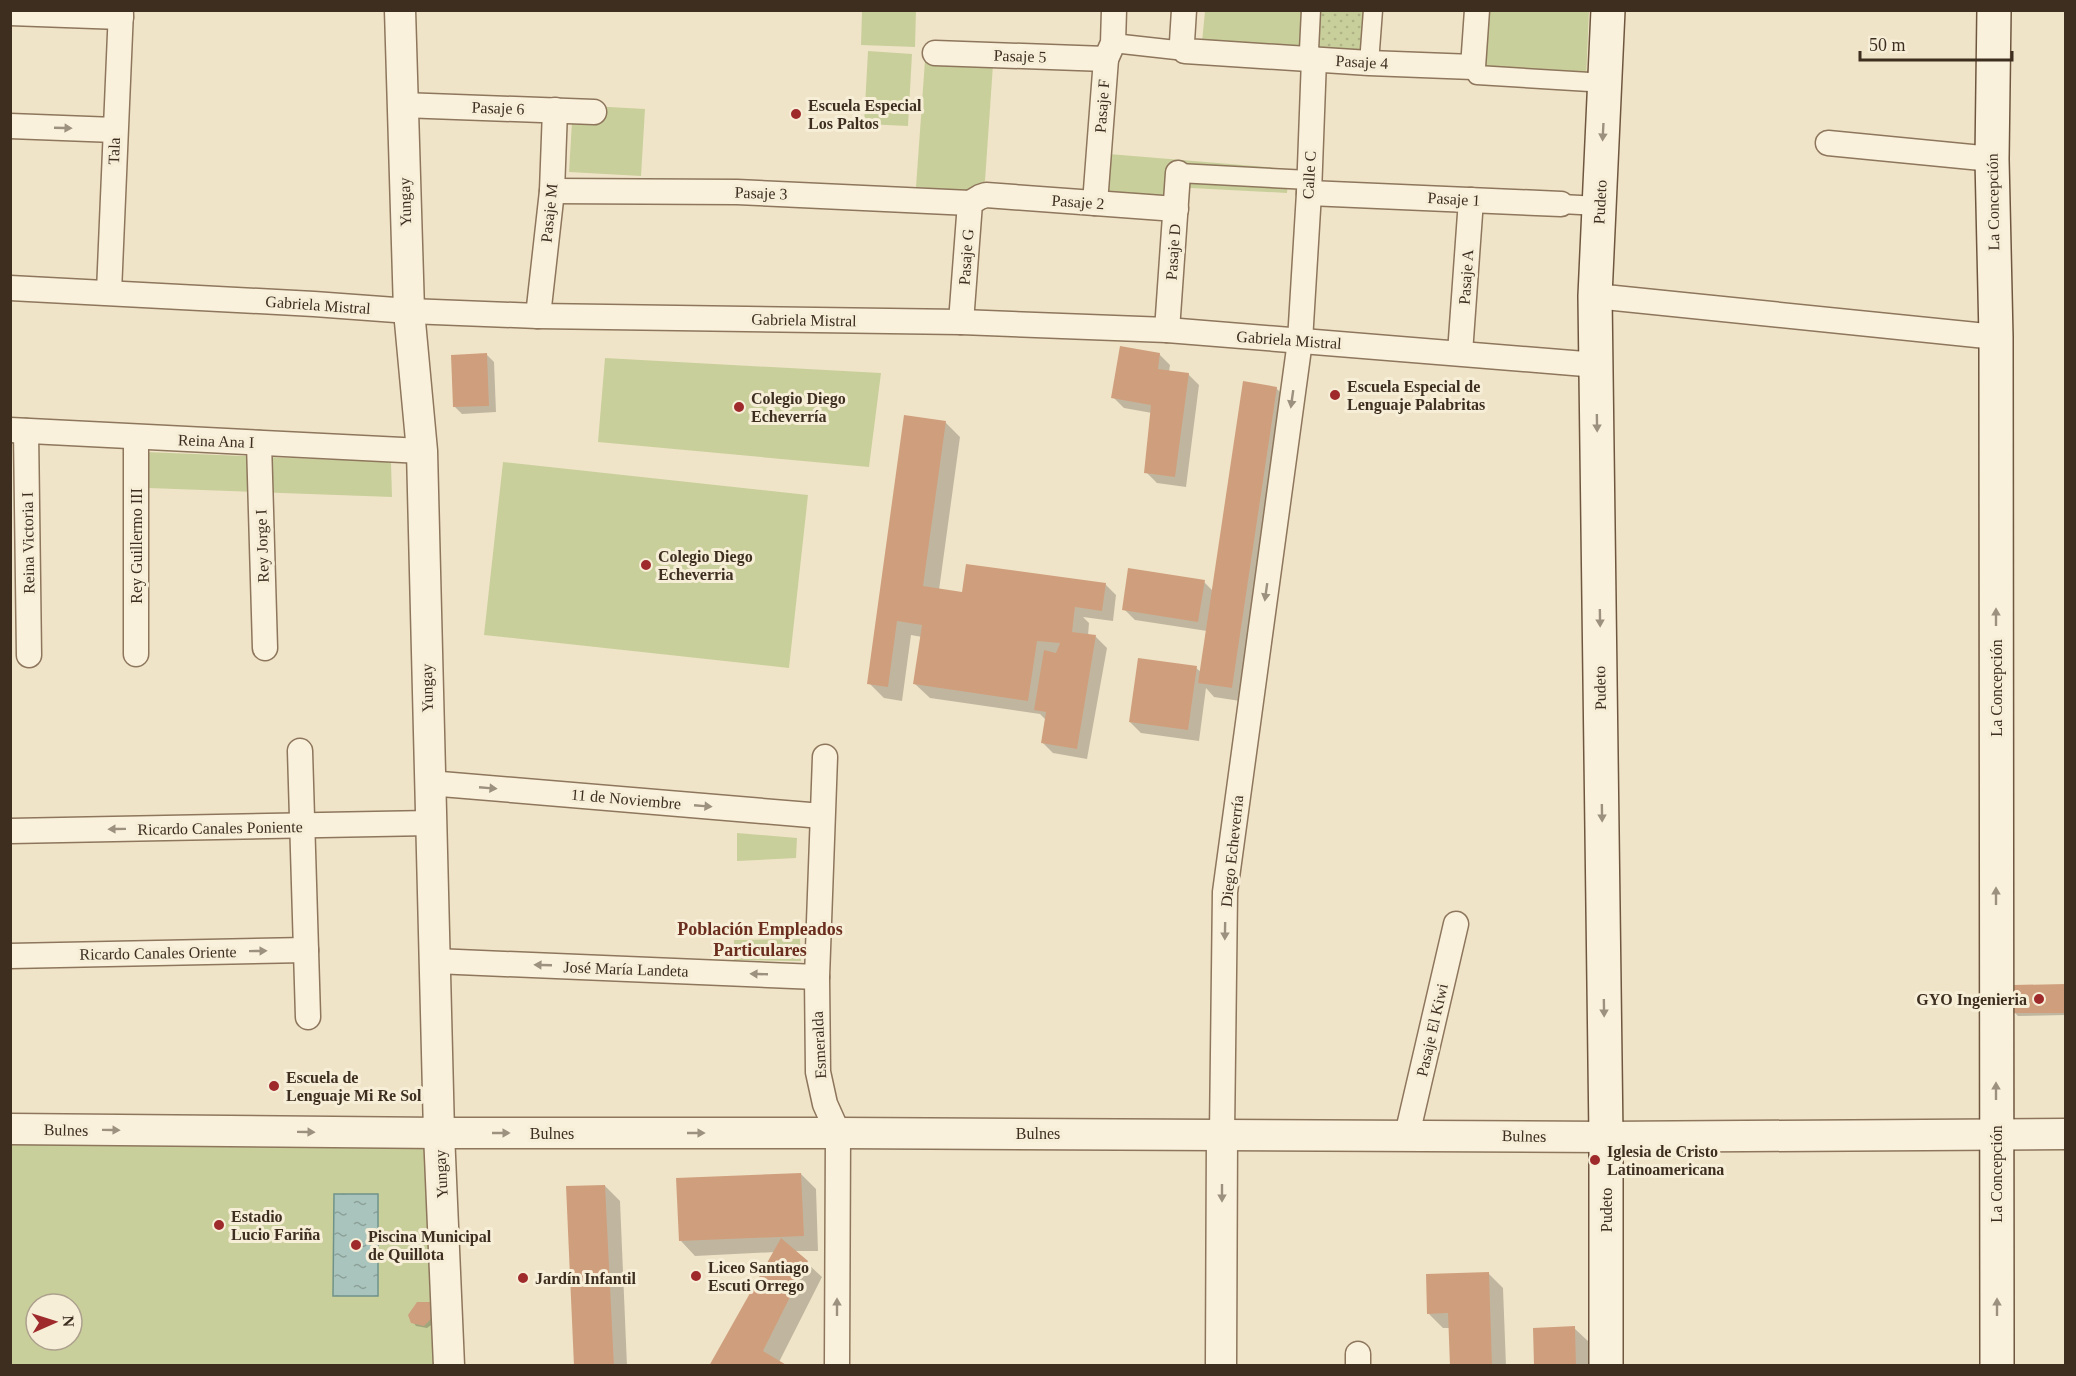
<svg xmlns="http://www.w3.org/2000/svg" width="2076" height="1376" viewBox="0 0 2076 1376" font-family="'Times New Roman',serif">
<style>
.grass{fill:#c9cf9b;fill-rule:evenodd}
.park{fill:url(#park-dots)}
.water{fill:url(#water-ripples);stroke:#6f938a;stroke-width:1.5}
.shadow{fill:#0003}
.building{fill:#cf9f7d}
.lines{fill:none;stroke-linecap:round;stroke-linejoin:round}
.pedestrian-casing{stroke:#8d765c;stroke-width:21}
.minor-casing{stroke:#8d765c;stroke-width:27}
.tertiary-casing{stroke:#8d765c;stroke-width:33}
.secondary-casing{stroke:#6f573f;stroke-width:36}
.pedestrian{stroke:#faf1dc;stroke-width:18}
.minor{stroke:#faf1dc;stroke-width:24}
.tertiary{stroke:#faf1dc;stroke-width:30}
.secondary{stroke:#faf1dc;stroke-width:33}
.oneway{fill:#9c907e}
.poi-dot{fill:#9e2a2b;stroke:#f7eed8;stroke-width:2}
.labels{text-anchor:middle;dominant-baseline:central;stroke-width:6;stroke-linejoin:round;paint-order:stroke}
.street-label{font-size:16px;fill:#3d2e20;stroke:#f7eed8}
.poi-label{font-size:16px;font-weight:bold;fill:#3d2e20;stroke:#f7eed8;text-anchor:start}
.neighbourhood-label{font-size:18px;font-weight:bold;fill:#6b2e1e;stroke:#f7eed8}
</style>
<defs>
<pattern id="park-dots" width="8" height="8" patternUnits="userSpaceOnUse" patternTransform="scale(1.5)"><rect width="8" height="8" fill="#c9cf9b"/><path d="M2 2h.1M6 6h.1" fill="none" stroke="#aeb285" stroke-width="1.8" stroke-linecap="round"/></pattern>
<pattern id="water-ripples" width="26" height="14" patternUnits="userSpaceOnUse" patternTransform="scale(1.5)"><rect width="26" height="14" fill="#a9c4bc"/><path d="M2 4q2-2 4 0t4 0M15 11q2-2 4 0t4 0" fill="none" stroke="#8ba098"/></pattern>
</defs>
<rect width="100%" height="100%" fill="#f0e4c8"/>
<g class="grass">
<path d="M1293,10L1304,11L1301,49L1202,42L1205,11Z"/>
<path d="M862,11H916L915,47L861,45Z"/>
<path d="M1487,11H1589L1586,79L1480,73Z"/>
<path d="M868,51L912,54L908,126L864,124Z"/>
<path d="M925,60L993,65L985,181L970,191L916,187Z"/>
<path d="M573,105L645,109L641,176L569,172Z"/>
<path d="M1109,154L1289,169L1287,193L1172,187L1171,200L1106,197Z"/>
<path d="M605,358L881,373L869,467L598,442Z"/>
<path d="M146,452L391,462L392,497L148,488Z"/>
<path d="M503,462L808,495L789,668L484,635Z"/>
<path d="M737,833L797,838L796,858L737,861Z"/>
<path d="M800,939L801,961L734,960V940Z"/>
<path d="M11,1144L424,1148L433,1365L11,1366ZM36,1304H72V1340H36Z"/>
</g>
<path class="park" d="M1316,11H1370L1367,57L1314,51Z"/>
<path class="water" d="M334,1194H378V1296H333Z"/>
<g class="shadow">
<path d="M1159,354L1170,365L1169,372L1188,374L1199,385L1186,487L1157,483L1146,472L1152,413L1124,408L1113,397Z"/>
<path d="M487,355L494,362L496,412L462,414L455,407Z"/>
<path d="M1276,388L1291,403L1247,702L1214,697L1206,688L1199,741L1141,733L1130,722L1196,668L1201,672L1207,631L1135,620L1124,609L1204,582L1213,591Z"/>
<path d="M945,422L960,437L939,590L964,593L1105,584L1116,595L1113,621L1083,617L1089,623L1088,636L1096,637L1107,648L1087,759L1053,753L1042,742L1046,720L1040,714L930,698L915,684L922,637L911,635L902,701L884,698L869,683Z"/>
<path d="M2066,986V1015L2018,1016L2015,1013Z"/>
<path d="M801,1174L816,1189L818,1251H794L822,1277L779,1362L710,1366L775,1252L695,1256L681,1241Z"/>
<path d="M605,1186L620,1201L627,1366H575Z"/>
<path d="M1488,1273L1503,1288L1506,1366H1451L1450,1328H1443L1429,1314Z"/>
<path d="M430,1303L433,1306L434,1323L427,1328L416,1326L413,1322Z"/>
<path d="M1574,1328L1589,1342L1590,1366H1536Z"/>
</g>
<g class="building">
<path d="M1120,346L1160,353L1158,369L1189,373L1175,477L1144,473L1151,405L1111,398Z"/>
<path d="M487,353L489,406L453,407L451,355Z"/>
<path d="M1243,381L1277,387L1232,688L1198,683Z"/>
<path d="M904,415L946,421L923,586L962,592L966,564L1106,583L1102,611L1075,607L1072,632L1096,635L1077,749L1041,743L1046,712L1034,710L1044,650L1056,653L1060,643L1037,641L1028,701L913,684L922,625L897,621L888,687L867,684Z"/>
<path d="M1128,568L1205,580L1198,622L1122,610Z"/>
<path d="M1138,658L1197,666L1188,730L1129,722Z"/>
<path d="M2066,984V1013H2013V985Z"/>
<path d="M801,1173L804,1236L679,1241L676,1178Z"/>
<path d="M605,1185L614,1366H574L566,1186Z"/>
<path d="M781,1238L808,1261L763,1351L788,1366H709Z"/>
<path d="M1489,1272L1492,1366H1450L1448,1313L1427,1314L1426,1274Z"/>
<path d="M417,1302H431V1319L424,1326L411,1323L408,1315Z"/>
<path d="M1575,1326L1576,1366H1534L1533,1328Z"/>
</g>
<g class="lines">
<defs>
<g id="pedestrian">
<path d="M1311,10L1309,50L1314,59"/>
<path d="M1113,43L1185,51"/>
<path d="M1369,63L1373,10"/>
<path d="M1473,67L1477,75L1606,83"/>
<path d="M1178,173L1309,180"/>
<path d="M1561,204L1599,206"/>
</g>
<g id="minor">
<path d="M1184,10L1182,42L1185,51L1369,63L1473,67L1477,10"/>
<path d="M10,13L121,17"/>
<path d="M935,53L1106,59"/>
<path d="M402,105L594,112"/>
<path d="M10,126L115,130"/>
<path d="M1828,143L1992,159"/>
<path d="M552,191L737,192L970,203"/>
<path d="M1309,193L1561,204"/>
<path d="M1095,203L1106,59L1113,43L1114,10"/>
<path d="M10,288L314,304L409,311L538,316L961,322L1167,330L1597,365"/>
<path d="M109,292L121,10"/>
<path d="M1595,296L1996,337"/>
<path d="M538,316L552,191L555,110"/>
<path d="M961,322L970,203L980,197L986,195L1176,209"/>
<path d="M1167,330L1178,173"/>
<path d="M1460,353L1471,200"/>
<path d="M10,430L422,451"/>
<path d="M26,431L29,655"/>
<path d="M259,443L265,648"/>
<path d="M136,654V438"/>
<path d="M300,751L308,1017"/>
<path d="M825,757L817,977L818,1072L825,1104L838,1133L837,1366"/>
<path d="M429,783L822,816"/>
<path d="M10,831L430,823"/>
<path d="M10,956L306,950"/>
<path d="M435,961L817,977"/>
<path d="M1222,1134L1225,892L1300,341L1309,193L1314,59"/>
<path d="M1407,1135L1456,924"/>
<path d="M1358,1354V1366"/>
</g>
<g id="tertiary">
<path d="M400,10L409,311L422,451L439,1133L449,1366"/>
<path d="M10,1129L439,1133H838L1606,1137L2066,1134"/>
<path d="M1221,1366L1222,1134"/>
</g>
<g id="secondary">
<path d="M1994,10L1992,159L1996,337L1997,1366"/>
<path d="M1606,1366V1137L1595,296L1608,10"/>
</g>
</defs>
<use href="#pedestrian" class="pedestrian-casing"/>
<use href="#minor" class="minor-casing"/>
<use href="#tertiary" class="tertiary-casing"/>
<use href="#secondary" class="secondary-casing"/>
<use href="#pedestrian" class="pedestrian"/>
<use href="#minor" class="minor"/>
<use href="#tertiary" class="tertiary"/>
<use href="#secondary" class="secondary"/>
</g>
<defs><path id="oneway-solid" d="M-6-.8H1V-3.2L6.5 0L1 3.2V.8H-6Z" transform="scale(1.5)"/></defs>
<g class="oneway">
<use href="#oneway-solid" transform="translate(63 128) rotate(2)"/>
<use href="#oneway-solid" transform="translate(1603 132) rotate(93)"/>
<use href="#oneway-solid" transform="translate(1292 399) rotate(98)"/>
<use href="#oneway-solid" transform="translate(1597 423) rotate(89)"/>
<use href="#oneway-solid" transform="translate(1266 592) rotate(98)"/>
<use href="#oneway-solid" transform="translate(1996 617) rotate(-90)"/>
<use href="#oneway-solid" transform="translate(1600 618) rotate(89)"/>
<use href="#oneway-solid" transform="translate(488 788) rotate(5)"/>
<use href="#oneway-solid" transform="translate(703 806) rotate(5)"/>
<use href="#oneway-solid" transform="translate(1602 813) rotate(89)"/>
<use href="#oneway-solid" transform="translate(117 829) rotate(179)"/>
<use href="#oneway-solid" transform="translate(1996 896) rotate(-90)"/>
<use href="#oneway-solid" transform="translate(1225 931) rotate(91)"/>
<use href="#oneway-solid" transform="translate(258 951) rotate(-1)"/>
<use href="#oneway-solid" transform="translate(543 965) rotate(-178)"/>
<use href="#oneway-solid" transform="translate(759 974) rotate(-178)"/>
<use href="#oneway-solid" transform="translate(1604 1008) rotate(89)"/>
<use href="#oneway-solid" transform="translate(1996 1091) rotate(-90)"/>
<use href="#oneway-solid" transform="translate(111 1130) rotate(1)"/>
<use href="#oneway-solid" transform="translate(306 1132) rotate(1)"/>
<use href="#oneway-solid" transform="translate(501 1133)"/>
<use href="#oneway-solid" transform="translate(696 1133)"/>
<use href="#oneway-solid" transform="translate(1222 1193) rotate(90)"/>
<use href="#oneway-solid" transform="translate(837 1307) rotate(-90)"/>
<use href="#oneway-solid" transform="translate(1997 1307) rotate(-90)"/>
</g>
<g class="poi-dot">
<circle cx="796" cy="114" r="6"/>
<circle cx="1335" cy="395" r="6"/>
<circle cx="739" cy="407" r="6"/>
<circle cx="646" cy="565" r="6"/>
<circle cx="2039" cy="999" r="6"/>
<circle cx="274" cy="1086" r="6"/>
<circle cx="1595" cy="1160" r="6"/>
<circle cx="219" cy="1225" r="6"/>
<circle cx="356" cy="1245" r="6"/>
<circle cx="696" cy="1276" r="6"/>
<circle cx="523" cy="1278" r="6"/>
</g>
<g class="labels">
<g class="street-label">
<text transform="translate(1020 56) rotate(2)">Pasaje 5</text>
<text transform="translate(1362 62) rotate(3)">Pasaje 4</text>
<text transform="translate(1102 106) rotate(-86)">Pasaje F</text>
<text transform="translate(498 108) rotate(2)">Pasaje 6</text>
<text transform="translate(114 151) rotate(-88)">Tala</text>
<text transform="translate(1309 175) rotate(-87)">Calle C</text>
<text transform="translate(761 193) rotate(2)">Pasaje 3</text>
<text transform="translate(1454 199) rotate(3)">Pasaje 1</text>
<text transform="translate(405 202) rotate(-92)">Yungay</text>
<text transform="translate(1078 202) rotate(4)">Pasaje 2</text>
<text transform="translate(1600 202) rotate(-87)">Pudeto</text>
<text transform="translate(1993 202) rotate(-91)">La Concepción</text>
<text transform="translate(549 213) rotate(-84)">Pasaje M</text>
<text transform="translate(1173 252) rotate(-86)">Pasaje D</text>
<text transform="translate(966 257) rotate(-86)">Pasaje G</text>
<text transform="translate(1466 277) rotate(-86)">Pasaje A</text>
<text transform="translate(318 305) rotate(4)">Gabriela Mistral</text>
<text transform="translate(804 320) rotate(1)">Gabriela Mistral</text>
<text transform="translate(1289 340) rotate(4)">Gabriela Mistral</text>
<text transform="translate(216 441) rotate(2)">Reina Ana I</text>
<text transform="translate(28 543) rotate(-91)">Reina Victoria I</text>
<text transform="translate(136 546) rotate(-90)">Rey Guillermo III</text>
<text transform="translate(262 546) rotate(-92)">Rey Jorge I</text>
<text transform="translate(427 688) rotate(-91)">Yungay</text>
<text transform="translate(1600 688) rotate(-91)">Pudeto</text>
<text transform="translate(1996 688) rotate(-90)">La Concepción</text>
<text transform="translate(626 799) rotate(5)">11 de Noviembre</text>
<text transform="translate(220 828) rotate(-1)">Ricardo Canales Poniente</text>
<text transform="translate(1232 851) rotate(-84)">Diego Echeverría</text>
<text transform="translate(158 953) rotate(-1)">Ricardo Canales Oriente</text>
<text transform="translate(626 969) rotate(2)">José María Landeta</text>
<text transform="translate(1432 1030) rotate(-77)">Pasaje El Kiwi</text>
<text transform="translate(819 1045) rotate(-93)">Esmeralda</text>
<text transform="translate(66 1130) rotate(1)">Bulnes</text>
<text x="552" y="1133">Bulnes</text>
<text x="1038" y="1133">Bulnes</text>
<text transform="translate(1524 1136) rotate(1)">Bulnes</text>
<text transform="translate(441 1174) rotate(-93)">Yungay</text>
<text transform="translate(1996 1174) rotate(-90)">La Concepción</text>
<text transform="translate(1606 1210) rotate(-90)">Pudeto</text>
</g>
<g class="poi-label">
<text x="808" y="105">Escuela Especial<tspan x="808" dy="18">Los Paltos</tspan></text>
<text x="1347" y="386">Escuela Especial de<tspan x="1347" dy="18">Lenguaje Palabritas</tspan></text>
<text x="751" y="398">Colegio Diego<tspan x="751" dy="18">Echeverría</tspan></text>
<text x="658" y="556">Colegio Diego<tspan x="658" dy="18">Echeverria</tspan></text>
<text x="2027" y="999" text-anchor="end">GYO Ingenieria</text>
<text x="286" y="1077">Escuela de<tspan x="286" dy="18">Lenguaje Mi Re Sol</tspan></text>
<text x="1607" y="1151">Iglesia de Cristo<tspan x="1607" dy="18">Latinoamericana</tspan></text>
<text x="231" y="1216">Estadio<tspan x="231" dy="18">Lucio Fariña</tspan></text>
<text x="368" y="1236">Piscina Municipal<tspan x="368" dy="18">de Quillota</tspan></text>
<text x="708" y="1267">Liceo Santiago<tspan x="708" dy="18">Escuti Orrego</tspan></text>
<text x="535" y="1278">Jardín Infantil</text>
</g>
<g class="neighbourhood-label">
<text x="760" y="929">Población Empleados<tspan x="760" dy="21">Particulares</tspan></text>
</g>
</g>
<rect width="2076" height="1376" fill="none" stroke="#3d2e20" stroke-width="24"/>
<g transform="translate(54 1322) rotate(87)"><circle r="28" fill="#f7eed8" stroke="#ada18e" stroke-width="1.5"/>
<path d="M0-4.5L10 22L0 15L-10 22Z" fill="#9e2a2b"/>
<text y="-9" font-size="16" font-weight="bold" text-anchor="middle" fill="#3d2e20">N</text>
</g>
<path d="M1860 51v9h152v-9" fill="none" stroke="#3d2e20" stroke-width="3"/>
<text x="1869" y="51" font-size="18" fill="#3d2e20" stroke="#f7eed8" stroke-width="4.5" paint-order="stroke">50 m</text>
</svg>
